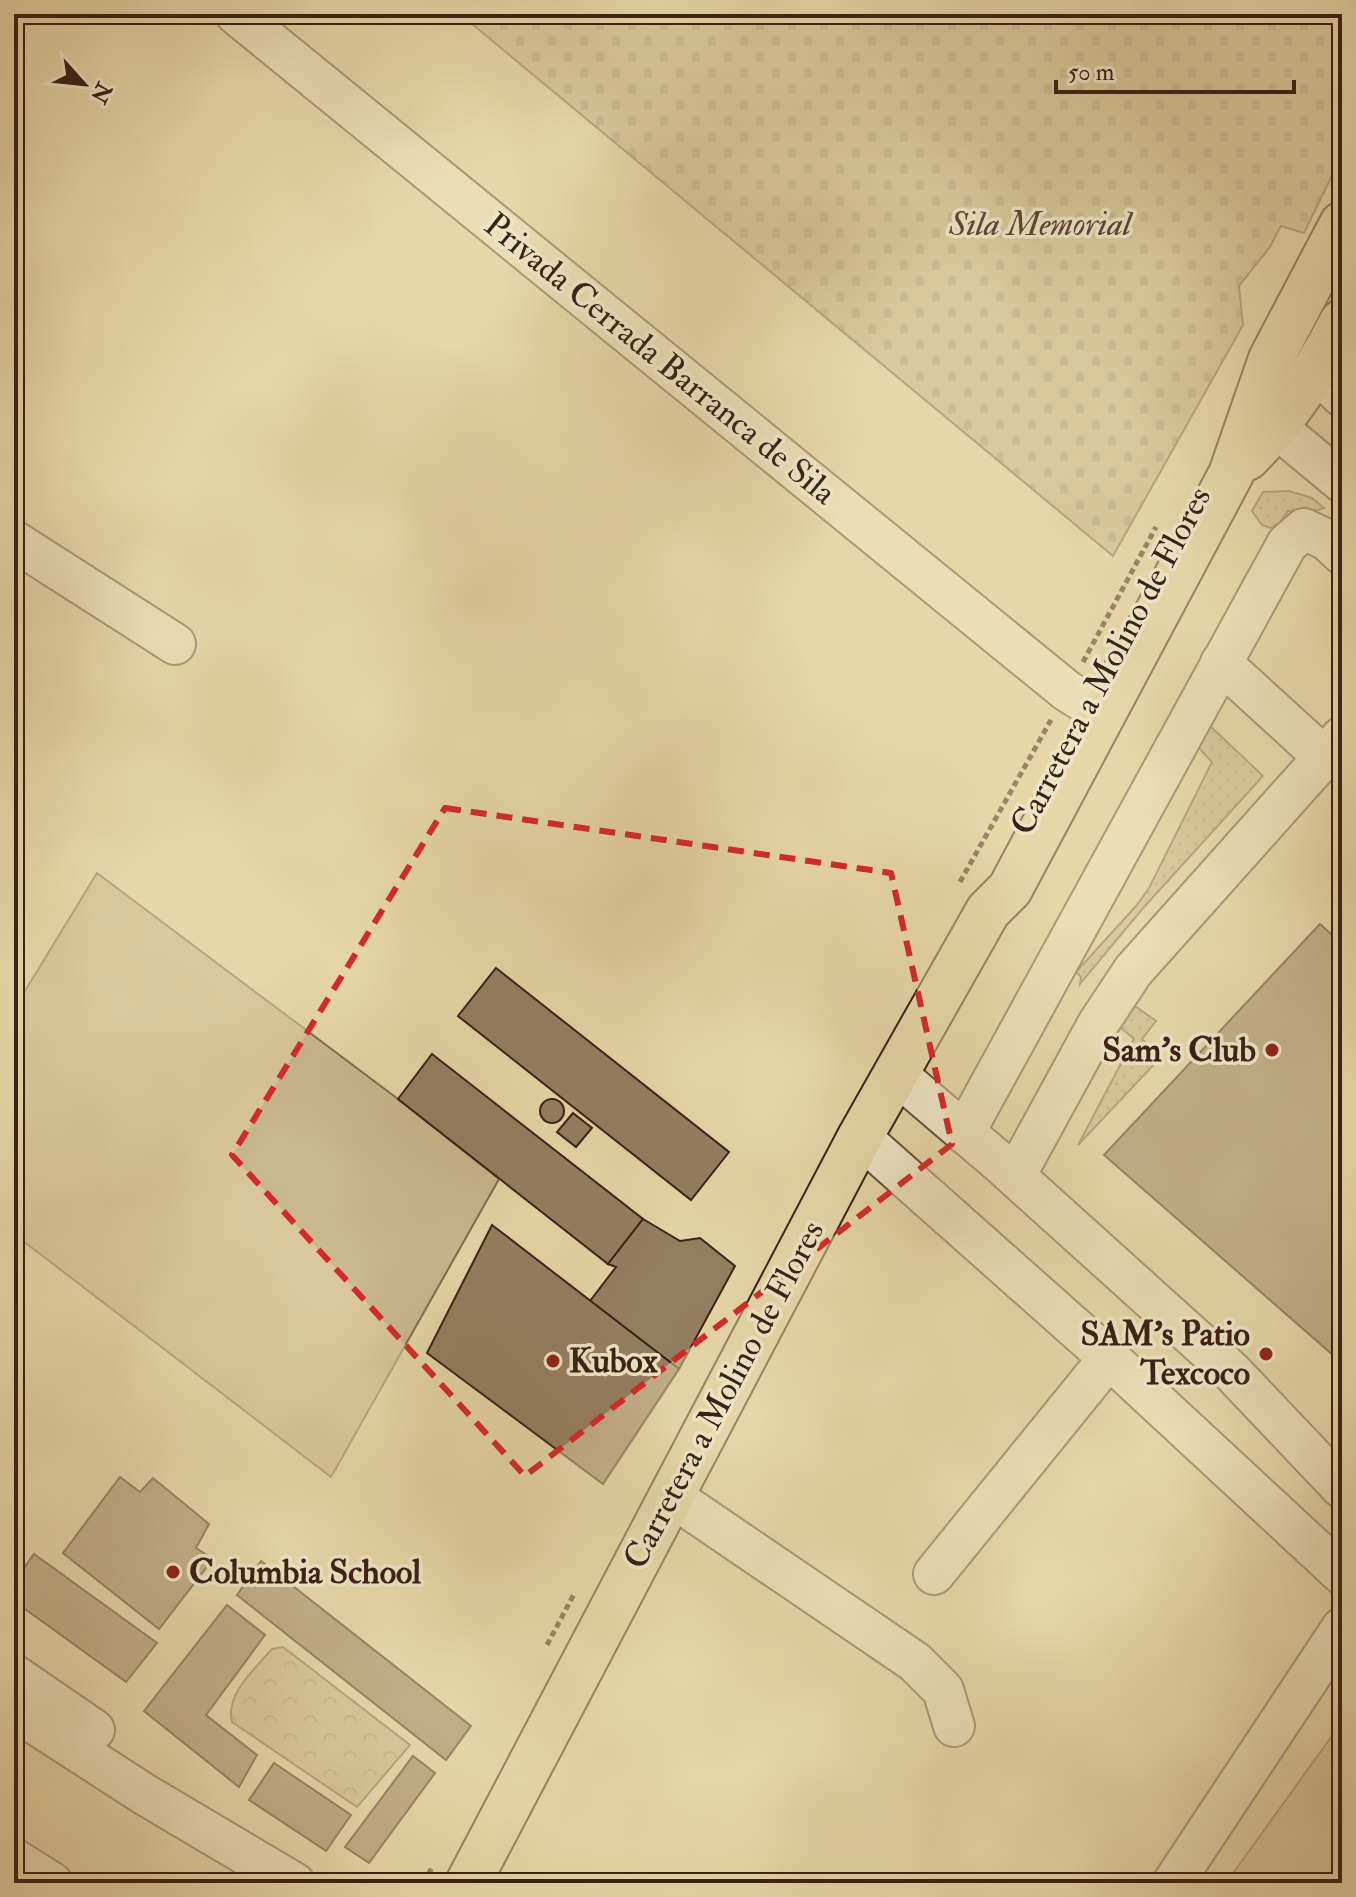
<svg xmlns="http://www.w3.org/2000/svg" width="1356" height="1897" viewBox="0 0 1356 1897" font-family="'IM FELL Double Pica',serif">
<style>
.grass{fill:url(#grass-dots);stroke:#826c52;stroke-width:2}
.forest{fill:url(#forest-crowns);stroke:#826c52;stroke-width:2}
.cemetery{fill:url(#cemetery-stones);stroke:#826c52;stroke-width:2}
.garden{fill:#cab88f;stroke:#826c52;stroke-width:2}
.building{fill:#947f61;stroke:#3a2015;stroke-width:2}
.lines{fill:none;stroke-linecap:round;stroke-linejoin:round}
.minor-casing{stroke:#654e3a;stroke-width:44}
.major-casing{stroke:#3a2015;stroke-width:48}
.path{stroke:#3a2015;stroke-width:5;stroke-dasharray:6 4;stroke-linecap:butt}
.minor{stroke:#efe5c6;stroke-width:40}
.major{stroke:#e7d7a8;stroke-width:44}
.marked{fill:none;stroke:#d62828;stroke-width:6;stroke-dasharray:16 10;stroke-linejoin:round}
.poi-dot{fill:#8f2418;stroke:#efe5c6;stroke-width:3}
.labels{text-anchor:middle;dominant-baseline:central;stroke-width:7;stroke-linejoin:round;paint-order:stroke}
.park-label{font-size:34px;font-style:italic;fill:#5e4634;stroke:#efe5c6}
.street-label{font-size:34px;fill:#3a2015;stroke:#efe5c6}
.poi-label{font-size:34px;font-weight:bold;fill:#3a2015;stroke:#efe5c6;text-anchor:end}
</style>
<defs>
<pattern id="grass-dots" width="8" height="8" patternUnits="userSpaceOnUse" patternTransform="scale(2)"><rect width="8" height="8" fill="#cab88f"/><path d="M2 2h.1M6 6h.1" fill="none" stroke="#ae9e7a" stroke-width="1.8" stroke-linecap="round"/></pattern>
<pattern id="forest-crowns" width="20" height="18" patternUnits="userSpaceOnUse" patternTransform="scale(2)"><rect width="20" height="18" fill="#cab88f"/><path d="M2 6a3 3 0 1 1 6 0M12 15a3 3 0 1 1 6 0" fill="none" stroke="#ae9e7a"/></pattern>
<pattern id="cemetery-stones" width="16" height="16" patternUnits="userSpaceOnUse" patternTransform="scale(2)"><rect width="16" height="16" fill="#cab88f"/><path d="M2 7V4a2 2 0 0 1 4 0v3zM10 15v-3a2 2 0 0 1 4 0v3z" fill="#ae9e7a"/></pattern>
</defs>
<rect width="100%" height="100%" fill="#e7d7a8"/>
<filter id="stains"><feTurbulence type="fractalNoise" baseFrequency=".0025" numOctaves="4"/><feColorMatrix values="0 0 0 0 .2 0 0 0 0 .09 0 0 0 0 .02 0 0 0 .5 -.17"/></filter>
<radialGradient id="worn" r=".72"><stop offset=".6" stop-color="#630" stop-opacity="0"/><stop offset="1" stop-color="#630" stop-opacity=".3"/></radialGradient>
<g class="grass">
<path d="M1289,491L1312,498L1324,508L1318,510L1288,511L1279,524L1270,528L1262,525L1252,511L1263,492Z"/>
<path d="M1208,724L1263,776L1144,907L1080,984L1081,977L1076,972L1136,906L1149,888L1212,762L1195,744Z"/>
<path d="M1135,1006L1156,1021L1142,1039L1160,1058L1078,1145L1134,1039L1119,1026Z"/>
</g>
<path class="forest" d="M283,1647L410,1745L357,1807L232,1722C225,1694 255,1669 272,1649Z"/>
<path class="cemetery" d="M460,14H1342V155L1304,233L1281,226L1270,247L1239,286L1243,325L1113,556Z"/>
<g class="garden">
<path d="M97,873L398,1099L499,1179L331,1477L14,1234V1009Z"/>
<path d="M1342,1722V1883H1226Z"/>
</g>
<g class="building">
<path d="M1320,924L1342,944V1363L1104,1155Z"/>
<path d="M496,968L729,1152L691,1200L458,1016Z"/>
<path d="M432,1054L643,1219L608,1264L398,1099Z"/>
<circle cx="552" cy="1111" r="12"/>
<path d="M573,1113L592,1128L576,1147L557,1132Z"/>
<path d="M643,1219L680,1241L700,1238L735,1266L679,1369L590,1301L616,1267L608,1264Z"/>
<path d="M492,1225L679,1369L603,1484L427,1353Z"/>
<path d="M120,1477L140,1492L153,1478L209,1524L196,1548L213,1559L159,1629L63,1553Z"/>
<path d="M34,1554L157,1643L126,1682L14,1601V1582Z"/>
<path d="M261,1561L471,1726L446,1760L237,1595Z"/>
<path d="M227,1605L265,1635L206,1715L257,1755L239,1787L144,1711Z"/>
<path d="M413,1756L435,1773L369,1863L345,1847Z"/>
<path d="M274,1763L351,1815L326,1851L249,1800Z"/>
</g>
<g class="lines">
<defs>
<g id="minor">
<path d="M236,14L1067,691L1086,703"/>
<path d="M1315,371L1342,396"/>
<path d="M1276,427L1342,482"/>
<path d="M14,541L175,644"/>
<path d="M1221,663L1324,757"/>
<path d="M895,1073L998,1161L1231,1371L1342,1488"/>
<path d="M964,1133L1287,544L1304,529L1327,540L1342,554"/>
<path d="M860,1137L1109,1358L1342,1574"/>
<path d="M1015,1176L1098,1024L1133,971L1342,737"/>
<path d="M671,1496L915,1662L943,1690L954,1726"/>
<path d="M934,1574L1109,1358"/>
<path d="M14,1675L94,1730"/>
<path d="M14,1710L144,1794L294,1883"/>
<path d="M14,1859L52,1883"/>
<path d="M1173,1883L1342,1628"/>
</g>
<g id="major">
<path d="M1247,458C1287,418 1316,372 1342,322"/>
<path d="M468,1883L860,1137L988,911L1010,889L1231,474L1271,359L1342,224"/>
</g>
</defs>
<use href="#minor" class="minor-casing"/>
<use href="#major" class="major-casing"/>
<g class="path">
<path d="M1083,662L1156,527"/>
<path d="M960,882L1051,720"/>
<path d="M547,1645L574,1594"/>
<path d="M424,1883L432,1867"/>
</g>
<use href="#minor" class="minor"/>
<use href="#major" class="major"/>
</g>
<path d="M0 0H1356V1897H0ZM445,808L891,873L952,1144L525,1476L232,1155Z" fill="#e7d7a8" fill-opacity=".55" fill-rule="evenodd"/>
<path class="marked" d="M445,808L891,873L952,1144L525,1476L232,1155Z"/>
<g class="poi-dot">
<circle cx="1272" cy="1050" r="8"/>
<circle cx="1266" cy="1354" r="8"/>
<circle cx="553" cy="1361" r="8"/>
<circle cx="173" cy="1572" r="8"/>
</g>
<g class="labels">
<g class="park-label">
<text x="1040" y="224">Sila Memorial</text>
</g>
<g class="street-label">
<text transform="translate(660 359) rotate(39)">Privada Cerrada Barranca de Sila</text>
<text transform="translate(1111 661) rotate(-62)">Carretera a Molino de Flores</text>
<text transform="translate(724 1395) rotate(-62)">Carretera a Molino de Flores</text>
</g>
<g class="poi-label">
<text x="1256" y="1050">Sam's Club</text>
<text x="1250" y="1334">SAM's Patio<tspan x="1250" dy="39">Texcoco</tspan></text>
<text x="569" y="1361" text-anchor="start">Kubox</text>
<text x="189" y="1572" text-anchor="start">Columbia School</text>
</g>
</g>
<rect width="1356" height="1897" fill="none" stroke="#e7d7a8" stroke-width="48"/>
<rect x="16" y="16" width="1324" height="1865" fill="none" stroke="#3a2015" stroke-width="4"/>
<rect x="24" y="24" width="1308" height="1849" fill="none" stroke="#3a2015" stroke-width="2"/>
<g transform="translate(84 84) rotate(117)" stroke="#efe5c6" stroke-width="6" paint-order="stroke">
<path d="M0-6L14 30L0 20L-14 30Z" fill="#3a2015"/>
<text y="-12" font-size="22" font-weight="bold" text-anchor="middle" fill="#3a2015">N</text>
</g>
<path d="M1056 80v12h238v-12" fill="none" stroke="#3a2015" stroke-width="4"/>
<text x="1068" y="80" font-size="24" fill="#3a2015" stroke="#efe5c6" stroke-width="6" paint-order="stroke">50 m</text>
<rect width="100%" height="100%" filter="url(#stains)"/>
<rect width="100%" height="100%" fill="url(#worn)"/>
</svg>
